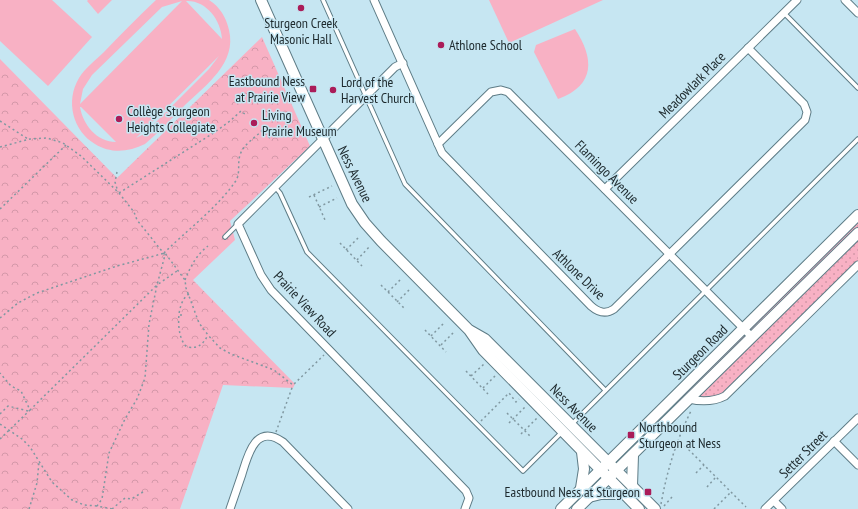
<svg xmlns="http://www.w3.org/2000/svg" width="858" height="509" viewBox="0 0 858 509" font-family="'PT Sans Narrow',sans-serif">
<style>
.grass{fill:url(#grass-dots)}
.park{fill:url(#park-crowns)}
.garden{fill:#f8b1c4;fill-rule:evenodd}
.lines{fill:none;stroke-linecap:round;stroke-linejoin:round}
.lane-casing{stroke:#5e7c86;stroke-width:5.5}
.street-casing{stroke:#5e7c86;stroke-width:9}
.secondary-casing{stroke:#5e7c86;stroke-width:12}
.path{stroke:#8098a1;stroke-width:1.5;stroke-dasharray:2 3;stroke-linecap:butt}
.lane{stroke:#fff;stroke-width:3.5}
.street{stroke:#fff;stroke-width:7}
.secondary{stroke:#fff;stroke-width:10}
.poi-dot{fill:#aa1c59;stroke:#c6e6f2;stroke-width:1.5}
.labels{text-anchor:middle;dominant-baseline:central;stroke-width:3;stroke-linejoin:round;paint-order:stroke}
.poi-label{font-size:14px;fill:#1c282c;stroke:#c6e6f2;text-anchor:start}
.street-label{font-size:14px;fill:#1c282c;stroke:#c6e6f2}
</style>
<defs>
<pattern id="grass-dots" width="8" height="8" patternUnits="userSpaceOnUse"><rect width="8" height="8" fill="#f8b1c4"/><path d="M2 2h.1M6 6h.1" fill="none" stroke="#d498a9" stroke-width="1.8" stroke-linecap="round"/></pattern>
<pattern id="park-crowns" width="20" height="18" patternUnits="userSpaceOnUse"><rect width="20" height="18" fill="#f8b1c4"/><path d="M2 6a3 3 0 1 1 6 0M12 15a3 3 0 1 1 6 0" fill="none" stroke="#d498a9"/></pattern>
</defs>
<rect width="100%" height="100%" fill="#c6e6f2"/>
<path class="grass" d="M858,215V265L725,396L689,399L681,408L672,399Z"/>
<path class="park" d="M262,37L310,146L230,221L235,240L193,280L295,384L293,388L223,385L180,509H0V59L117,178Z"/>
<g class="garden">
<path d="M0,0H52L92,37L48,86L0,41Z"/>
<path d="M88,0H112L98,14L87,1Z"/>
<path d="M156,0H209C220,7 226,17 229,30C237,63 206,85 185,105C172,118 159,132 145,144C129,152 111,154 95,144C73,131 65,101 79,78C85,68 96,60 104,52C121,34 138,17 156,0ZM182,1L80,104L83,89L92,75L162,7ZM186,1C206,0 221,20 222,39ZM219,56L209,69L144,134L136,138ZM80,107H81L116,142C97,142 83,125 80,107Z"/>
<path d="M489,0H603L509,43Z"/>
<path d="M575,29C594,58 596,85 558,99L534,52L536,45Z"/>
</g>
<g class="lines">
<defs>
<g id="lane">
<path d="M323,0L405,184L605,390"/>
<path d="M784,13L858,88"/>
<path d="M275,187L280,193L307,252L523,471L562,432"/>
<path d="M225,237L238,224"/>
<path d="M572,424L858,139"/>
</g>
<g id="street">
<path d="M374,0L442,153L591,306C598,312 605,315 614,309L805,120L807,112L804,104L748,48"/>
<path d="M845,0L858,13"/>
<path d="M403,63L395,67L238,224L261,275L271,290L466,491L469,498L465,509"/>
<path d="M438,144L491,92L501,90L508,92L752,337"/>
<path d="M605,189L797,0"/>
<path d="M689,399C702,402 713,402 725,396L858,265"/>
<path d="M834,441L858,465"/>
<path d="M774,501L782,509"/>
<path d="M230,509C234,497 238,486 242,474C248,454 256,423 283,442L348,509"/>
<path d="M765,509L858,418"/>
</g>
<g id="secondary">
<path d="M261,0L352,204L365,223L381,241L469,330L483,350L639,509"/>
<path d="M471,331L485,339L655,509"/>
<path d="M632,486L633,455"/>
<path d="M581,488L584,469L582,452"/>
<path d="M589,497L601,494H624"/>
<path d="M561,509L858,215"/>
<path d="M577,509L858,233"/>
</g>
</defs>
<use href="#lane" class="lane-casing"/>
<use href="#street" class="street-casing"/>
<use href="#secondary" class="secondary-casing"/>
<g class="path">
<path d="M0,121L28,139"/>
<path d="M261,130L272,140"/>
<path d="M0,147L30,139L47,138L63,143L81,156L119,193L134,212L137,220L165,255L157,285L30,410L21,391L11,386L0,373"/>
<path d="M117,172L115,182L118,192"/>
<path d="M119,193L215,132L230,121L241,111L246,115"/>
<path d="M314,195L325,220"/>
<path d="M309,197L332,186"/>
<path d="M319,207L337,198"/>
<path d="M0,209L66,145"/>
<path d="M340,243L362,266"/>
<path d="M346,250L360,236"/>
<path d="M164,253C186,231 217,208 235,182C241,174 237,164 240,155C243,145 254,138 262,131"/>
<path d="M357,260L370,246"/>
<path d="M185,280C190,267 197,254 208,246"/>
<path d="M381,285L404,308"/>
<path d="M388,292L402,278"/>
<path d="M189,294C175,302 176,339 187,347C199,349 203,344 208,335"/>
<path d="M397,302L411,288"/>
<path d="M180,315H184"/>
<path d="M0,318L18,303L37,293L117,266L165,253L185,280L186,288L199,323L208,335L220,348L231,354L274,370L293,385L324,355"/>
<path d="M425,330L446,352"/>
<path d="M431,336L445,322"/>
<path d="M441,345L455,331"/>
<path d="M466,371L488,394"/>
<path d="M471,376L484,364"/>
<path d="M483,388L496,375"/>
<path d="M507,413L530,436"/>
<path d="M0,414L8,406L28,411"/>
<path d="M481,421L509,393L516,402L519,399"/>
<path d="M509,423L526,406"/>
<path d="M0,424L22,439L30,447L52,482L72,500L84,505L97,506"/>
<path d="M276,432L293,385"/>
<path d="M521,434L538,417"/>
<path d="M0,439L30,410"/>
<path d="M685,446L746,507"/>
<path d="M696,473L704,465"/>
<path d="M707,487L716,477"/>
<path d="M661,504C667,471 676,441 691,411"/>
<path d="M664,506L672,497"/>
<path d="M29,509L37,483L39,462"/>
<path d="M112,509L97,506L102,499L109,453L125,419L137,399L145,378L149,324L157,285L177,271"/>
<path d="M112,509L125,498L131,499L143,492"/>
<path d="M714,509L731,492"/>
</g>
<use href="#lane" class="lane"/>
<use href="#street" class="street"/>
<use href="#secondary" class="secondary"/>
</g>
<g class="poi-dot">
<circle cx="301" cy="8" r="4"/>
<circle cx="441" cy="45" r="4"/>
<rect x="309" y="85" width="8" height="8" rx="2"/>
<circle cx="333" cy="90" r="4"/>
<circle cx="119" cy="119" r="4"/>
<circle cx="254" cy="123" r="4"/>
<rect x="627" y="431" width="8" height="8" rx="2"/>
<rect x="644" y="488" width="8" height="8" rx="2"/>
</g>
<g class="labels">
<g class="poi-label">
<text x="301" y="23" text-anchor="middle">Sturgeon Creek<tspan x="301" dy="16">Masonic Hall</tspan></text>
<text x="449" y="45">Athlone School</text>
<text x="305" y="81" text-anchor="end">Eastbound Ness<tspan x="305" dy="16">at Prairie View</tspan></text>
<text x="341" y="82">Lord of the<tspan x="341" dy="16">Harvest Church</tspan></text>
<text x="127" y="111">Collège Sturgeon<tspan x="127" dy="16">Heights Collegiate</tspan></text>
<text x="262" y="115">Living<tspan x="262" dy="16">Prairie Museum</tspan></text>
<text x="639" y="427">Northbound<tspan x="639" dy="16">Sturgeon at Ness</tspan></text>
<text x="640" y="492" text-anchor="end">Eastbound Ness at Sturgeon</text>
</g>
<g class="street-label">
<text transform="translate(692 85) rotate(-45)">Meadowlark Place</text>
<text transform="translate(607 172) rotate(45)">Flamingo Avenue</text>
<text transform="translate(355 174) rotate(64)">Ness Avenue</text>
<text transform="translate(579 274) rotate(44)">Athlone Drive</text>
<text transform="translate(305 304) rotate(47)">Prairie View Road</text>
<text transform="translate(700 352) rotate(-45)">Sturgeon Road</text>
<text transform="translate(574 408) rotate(45)">Ness Avenue</text>
<text transform="translate(803 454) rotate(-45)">Setter Street</text>
</g>
</g>
</svg>
